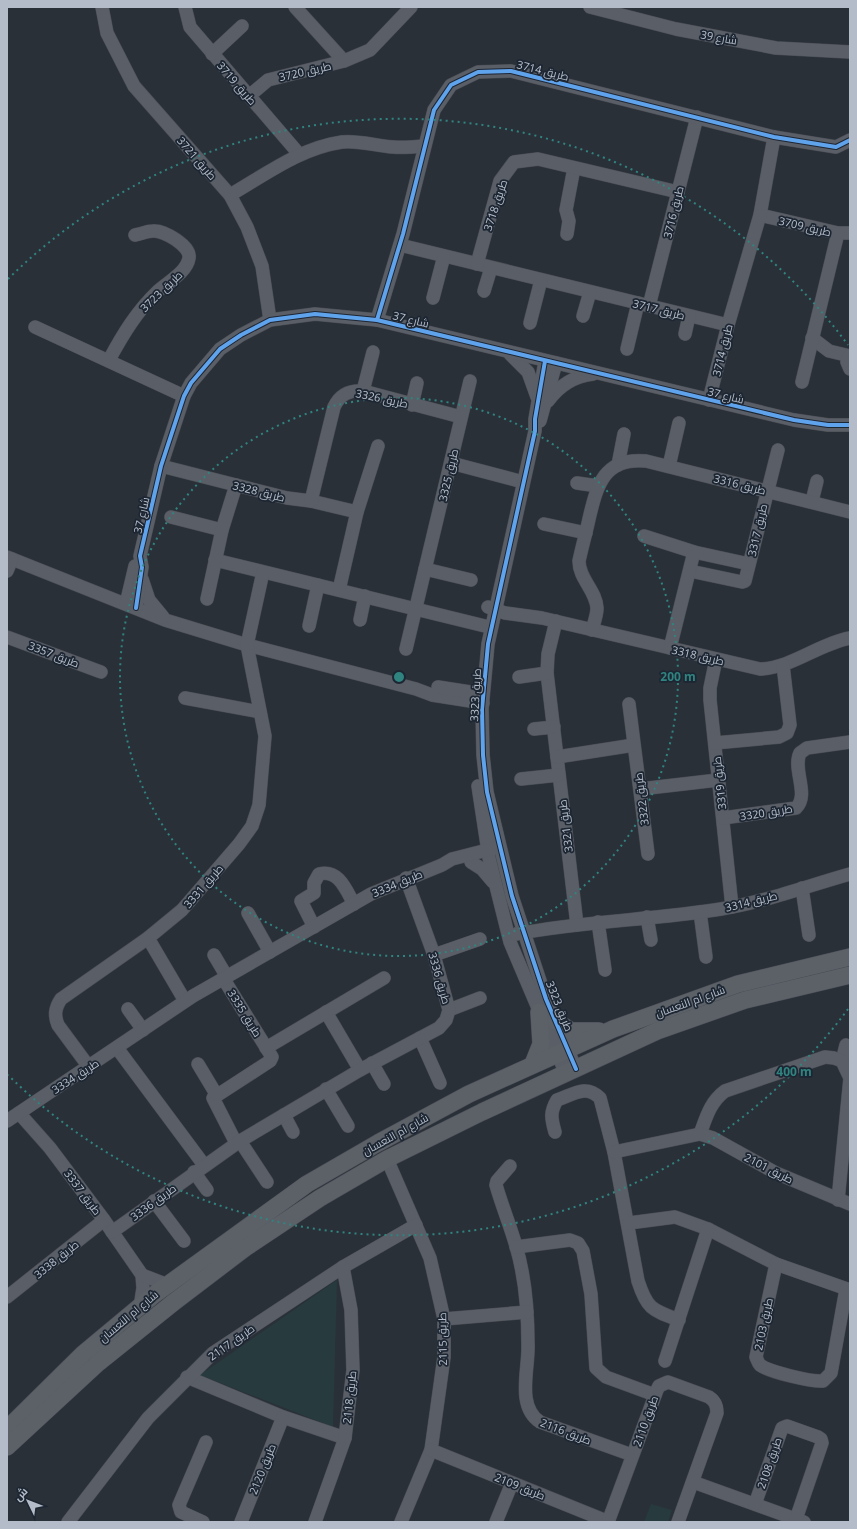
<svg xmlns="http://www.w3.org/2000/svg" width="857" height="1529" viewBox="0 0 857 1529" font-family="'Noto Sans',Cairo,sans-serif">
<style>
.green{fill:#273a3e}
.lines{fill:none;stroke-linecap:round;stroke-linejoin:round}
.minor-casing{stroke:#484c53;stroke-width:14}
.major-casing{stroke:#484c55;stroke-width:18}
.minor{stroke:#5a5e66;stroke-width:13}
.major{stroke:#5c6168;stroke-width:17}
.cycleway-casing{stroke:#1d2633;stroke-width:6}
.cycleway{stroke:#60a3ed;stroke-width:4}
.ring{fill:none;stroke:#308480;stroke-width:2;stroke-dasharray:2 4}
.labels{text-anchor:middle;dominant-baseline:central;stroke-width:3.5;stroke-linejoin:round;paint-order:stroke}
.street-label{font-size:11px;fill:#b4bcc9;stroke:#1d2633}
.centre{fill:#308480;stroke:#1d2633;stroke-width:2}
.ring-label{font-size:12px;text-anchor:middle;font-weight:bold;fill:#308480;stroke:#1d2633;stroke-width:3.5;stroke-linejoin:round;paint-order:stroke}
</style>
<rect width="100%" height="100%" fill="#2a3038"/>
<g class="green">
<path d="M337,1280L333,1427L200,1375Z"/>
<path d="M651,1504L672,1510L668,1522H644Z"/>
</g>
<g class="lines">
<defs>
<g id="minor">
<path d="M102,7L107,33L134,86L230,195L247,227L262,266L270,320"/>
<path d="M185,7L190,27L299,154"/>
<path d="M295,7L344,61"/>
<path d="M590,7L676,29L776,48L850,52"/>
<path d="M212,54L242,26"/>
<path d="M249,96L268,80L344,61L370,50L411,7"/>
<path d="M230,195C265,175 300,148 342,142C359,140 376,146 393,147C403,148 414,147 424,146"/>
<path d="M760,215L838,233H850"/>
<path d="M567,234L569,221L566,210L574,168"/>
<path d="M400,245L728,325"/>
<path d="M477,264L500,181L514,162L538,159L678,192"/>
<path d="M484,291L491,268"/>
<path d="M433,298L444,256"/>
<path d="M649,306L697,117"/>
<path d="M583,316L590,292"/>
<path d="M377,320L403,234L434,110L451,85L478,72L511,71L774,137L836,147L850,140"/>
<path d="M530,323L541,280"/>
<path d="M35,327L184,396"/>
<path d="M685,334L689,316"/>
<path d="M812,338L829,351L850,356"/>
<path d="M627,349L638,303"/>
<path d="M510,354L528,372L537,397"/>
<path d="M849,356L847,362L850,369"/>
<path d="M109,360C123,334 137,311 158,291C168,282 187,272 189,258C191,246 164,230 153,231C147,231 141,234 135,235"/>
<path d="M545,361L535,419V431L488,644L482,709L483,755L487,792L512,896L546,999L576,1069"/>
<path d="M802,382L838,233"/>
<path d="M363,391L373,352"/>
<path d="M709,400L728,325L760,215L774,137"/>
<path d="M548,401C559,386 574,376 593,374"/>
<path d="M412,405L417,383"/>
<path d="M540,421L556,363"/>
<path d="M451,463L523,482"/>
<path d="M618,465L624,434"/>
<path d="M161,466L287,498L311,501L357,512"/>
<path d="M669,466L679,423"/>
<path d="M577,483L598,486"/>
<path d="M311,501L334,407C340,394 349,390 363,391L461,417"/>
<path d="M812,501L817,481"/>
<path d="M171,517L222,530"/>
<path d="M544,524L586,533"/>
<path d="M644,536L694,552"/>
<path d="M7,557L165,620L247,645L416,689L432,695L483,703"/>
<path d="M215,560L485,626"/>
<path d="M425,569L471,580"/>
<path d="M7,571L12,559"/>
<path d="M690,571L742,582L745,581L778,450"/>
<path d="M142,579L149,600L163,617"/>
<path d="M339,590L357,512L378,446"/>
<path d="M207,599L222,530L236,485"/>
<path d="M126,604L135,566"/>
<path d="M488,607L505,613L542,618L760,669C792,668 818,644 850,638"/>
<path d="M136,608L142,567L140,556L161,466L184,396L191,383L220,349L241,335L270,320L315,314L377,320L794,420L828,425H850"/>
<path d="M360,620L365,596"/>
<path d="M556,621L548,654L547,673L577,925"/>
<path d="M309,626L318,585"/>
<path d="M592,630C594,623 597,615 597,608C596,590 579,579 579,561C582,547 586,533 589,519C597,485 604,457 646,461L850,512"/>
<path d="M7,637L101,672"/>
<path d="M670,648L694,552L749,564"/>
<path d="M406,649L470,381"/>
<path d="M716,659L710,688V700L732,907"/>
<path d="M519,677L547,673"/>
<path d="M438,687L483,694"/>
<path d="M185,698L260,712"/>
<path d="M629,704L648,854"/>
<path d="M534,729L554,727"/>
<path d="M715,743L779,737L787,733L790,725L783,665"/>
<path d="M557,757L634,745"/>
<path d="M521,779L559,775"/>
<path d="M478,786L489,858L510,942L566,1074"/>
<path d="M640,789L718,780"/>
<path d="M723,818L796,808C810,795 792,769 800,753L807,748L850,742"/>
<path d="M471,862L482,869L493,882"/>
<path d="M802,888L809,935"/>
<path d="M700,912L706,957"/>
<path d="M248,913L270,952"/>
<path d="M647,917L651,940"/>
<path d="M598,922L605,970"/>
<path d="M314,927L301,901L314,893V883L319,874C339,869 346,890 354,904"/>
<path d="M516,934C584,921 653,920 721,909C765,902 807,886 850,874"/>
<path d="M148,938L185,1001"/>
<path d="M214,955L227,977"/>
<path d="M434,955L480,939"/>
<path d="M223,978L272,1057L270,1061L213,1098L236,1143"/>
<path d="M128,1009L143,1030"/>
<path d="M449,1010L480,998"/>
<path d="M326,1012L360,1070"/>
<path d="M420,1038L440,1083"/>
<path d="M117,1048L204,1165"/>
<path d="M266,1048L384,978"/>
<path d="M842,1061L846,1045"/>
<path d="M372,1063L384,1084"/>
<path d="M198,1064L216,1094"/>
<path d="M89,1067L58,1025C54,1015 55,1008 61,999L148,938L182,910L239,844L252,826L259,805L265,736L247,645L263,572"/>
<path d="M326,1089L348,1126"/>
<path d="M19,1113L50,1148L104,1220L142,1275L143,1288L140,1307"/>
<path d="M284,1115L293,1132"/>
<path d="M7,1121L193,996L371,894L442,865L452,859L495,848"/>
<path d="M555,1132C551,1118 550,1112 557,1100C574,1094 586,1084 600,1098L614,1152L638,1281C647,1309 652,1310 679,1320"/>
<path d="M700,1134C706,1118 710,1102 725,1091L825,1057L834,1058L842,1061L850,1078L838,1200"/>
<path d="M240,1141L267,1182"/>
<path d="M614,1152L700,1134L713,1138L776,1173L850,1204"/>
<path d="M387,1159L430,1258L444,1319V1357L431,1450L401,1522"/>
<path d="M510,1166L497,1181L496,1185C502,1206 510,1225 516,1246C525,1276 528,1314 528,1345C529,1369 516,1406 540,1422L632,1455"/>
<path d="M194,1172L207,1190"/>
<path d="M154,1201L184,1241"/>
<path d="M629,1223L675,1217L708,1229L776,1264L850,1290"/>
<path d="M112,1232L240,1141L360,1070L439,1028L446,1020L449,1010L434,955L406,878"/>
<path d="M516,1247L570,1240L578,1243L583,1251L591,1294L596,1368L606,1377L655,1395"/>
<path d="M776,1264L756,1357C757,1359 758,1363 760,1365C769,1372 812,1382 823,1381L831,1373L846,1289"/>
<path d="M142,1275L168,1285"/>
<path d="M7,1297L104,1220"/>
<path d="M444,1319L527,1312"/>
<path d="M665,1361L708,1229"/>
<path d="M187,1377L283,1417L345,1438"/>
<path d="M431,1450L609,1522"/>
<path d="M693,1482L804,1522"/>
<path d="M755,1504L782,1428L787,1426L818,1437L821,1439L822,1443L796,1519"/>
<path d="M68,1522L148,1418L213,1353L343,1267L416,1225"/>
<path d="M203,1522L181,1512L179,1505L206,1442"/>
<path d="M241,1522L283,1417"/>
<path d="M315,1522L345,1438L353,1370L351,1310L343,1267"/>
<path d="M496,1522L512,1483"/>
<path d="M608,1522L657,1390L659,1386L668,1382L709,1397C715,1401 717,1405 717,1413L678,1522"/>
</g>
<g id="major">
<path d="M556,1021L571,1031H599"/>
<path d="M533,1064L541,1044L539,1012"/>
<path d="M7,1429L83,1354L155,1294L307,1184L378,1143L469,1094L613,1029L738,984L850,957"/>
<path d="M7,1447L98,1363L174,1302L245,1248L320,1198L387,1159L482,1112L657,1031L745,1000L850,975"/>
</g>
</defs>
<use href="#minor" class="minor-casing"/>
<use href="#major" class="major-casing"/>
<use href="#minor" class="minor"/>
<use href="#major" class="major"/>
<defs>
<g id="cycleway">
<path d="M377,320L403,234L434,110L451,85L478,72L511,71L774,137L836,147L850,140"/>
<path d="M545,361L535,419V431L488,644L482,709L483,755L487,792L512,896L546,999L576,1069"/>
<path d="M136,608L142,567L140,556L161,466L184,396L191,383L220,349L241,335L270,320L315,314L377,320L794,420L828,425H850"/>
</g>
</defs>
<use href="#cycleway" class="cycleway-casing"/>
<use href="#cycleway" class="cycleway"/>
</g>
<g class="ring">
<circle cx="399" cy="677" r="279"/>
<path d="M848 1009A558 558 0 0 1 8 1075M8 279A558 558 0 0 1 848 345"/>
</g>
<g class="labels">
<g class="street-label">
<text transform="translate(719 37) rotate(10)">شارع 39</text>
<text transform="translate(543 70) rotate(14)">طريق 3714</text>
<text transform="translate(305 71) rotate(-13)">طريق 3720</text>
<text transform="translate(237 83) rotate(49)">طريق 3719</text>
<text transform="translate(197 158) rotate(49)">طريق 3721</text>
<text transform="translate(495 205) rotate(-72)">طريق 3718</text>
<text transform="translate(673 212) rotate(-76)">طريق 3716</text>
<text transform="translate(805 226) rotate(13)">طريق 3709</text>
<text transform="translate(161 291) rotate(-44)">طريق 3723</text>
<text transform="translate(659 309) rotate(14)">طريق 3717</text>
<text transform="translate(411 319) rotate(14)">شارع 37</text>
<text transform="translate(722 350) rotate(-76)">طريق 3714</text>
<text transform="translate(726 395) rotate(14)">شارع 37</text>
<text transform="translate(382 398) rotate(12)">طريق 3326</text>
<text transform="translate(448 475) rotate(-77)">طريق 3325</text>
<text transform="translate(740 484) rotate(14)">طريق 3316</text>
<text transform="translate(259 491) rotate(14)">طريق 3328</text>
<text transform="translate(141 515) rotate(-77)">شارع 37</text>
<text transform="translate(757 530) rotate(-77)">طريق 3317</text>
<text transform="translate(54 654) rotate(21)">طريق 3357</text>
<text transform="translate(698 655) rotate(13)">طريق 3318</text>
<text transform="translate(475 695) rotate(-87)">طريق 3323</text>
<text transform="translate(719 783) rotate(-96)">طريق 3319</text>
<text transform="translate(641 799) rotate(-97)">طريق 3322</text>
<text transform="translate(766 812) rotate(-9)">طريق 3320</text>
<text transform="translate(565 826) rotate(-97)">طريق 3321</text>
<text transform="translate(397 883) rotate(-23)">طريق 3334</text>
<text transform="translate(203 886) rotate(-49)">طريق 3331</text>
<text transform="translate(751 901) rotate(-14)">طريق 3314</text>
<text transform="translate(440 978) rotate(74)">طريق 3336</text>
<text transform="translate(690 1001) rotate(-20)">شارع ام النعسان</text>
<text transform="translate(560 1006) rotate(68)">طريق 3323</text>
<text transform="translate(245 1013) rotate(58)">طريق 3335</text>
<text transform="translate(75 1076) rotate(-33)">طريق 3334</text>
<text transform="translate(395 1134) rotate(-29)">شارع ام النعسان</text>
<text transform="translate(769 1168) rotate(27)">طريق 2101</text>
<text transform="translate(83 1192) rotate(53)">طريق 3337</text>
<text transform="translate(153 1202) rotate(-36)">طريق 3336</text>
<text transform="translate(56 1259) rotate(-39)">طريق 3338</text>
<text transform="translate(128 1316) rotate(-40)">شارع ام النعسان</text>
<text transform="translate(763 1324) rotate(-78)">طريق 2103</text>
<text transform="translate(442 1339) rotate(-91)">طريق 2115</text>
<text transform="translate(231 1342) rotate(-35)">طريق 2117</text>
<text transform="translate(349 1397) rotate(-84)">طريق 2118</text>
<text transform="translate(645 1421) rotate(-70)">طريق 2110</text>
<text transform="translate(566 1431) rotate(21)">طريق 2116</text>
<text transform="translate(769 1463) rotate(-71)">طريق 2108</text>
<text transform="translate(262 1469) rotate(-68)">طريق 2120</text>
<text transform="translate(520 1486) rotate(22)">طريق 2109</text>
</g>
</g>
<circle cx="399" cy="677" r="6" class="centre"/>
<g class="ring-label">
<text x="678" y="681">200 m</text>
<text x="794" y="1076">400 m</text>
</g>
<rect width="857" height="1529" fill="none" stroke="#b4bcc9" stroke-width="16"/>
<g transform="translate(28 1501) rotate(313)" stroke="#1d2633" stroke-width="3" paint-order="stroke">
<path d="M0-3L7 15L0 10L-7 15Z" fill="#b4bcc9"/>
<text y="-6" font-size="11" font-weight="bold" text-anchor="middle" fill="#b4bcc9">ش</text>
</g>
</svg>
